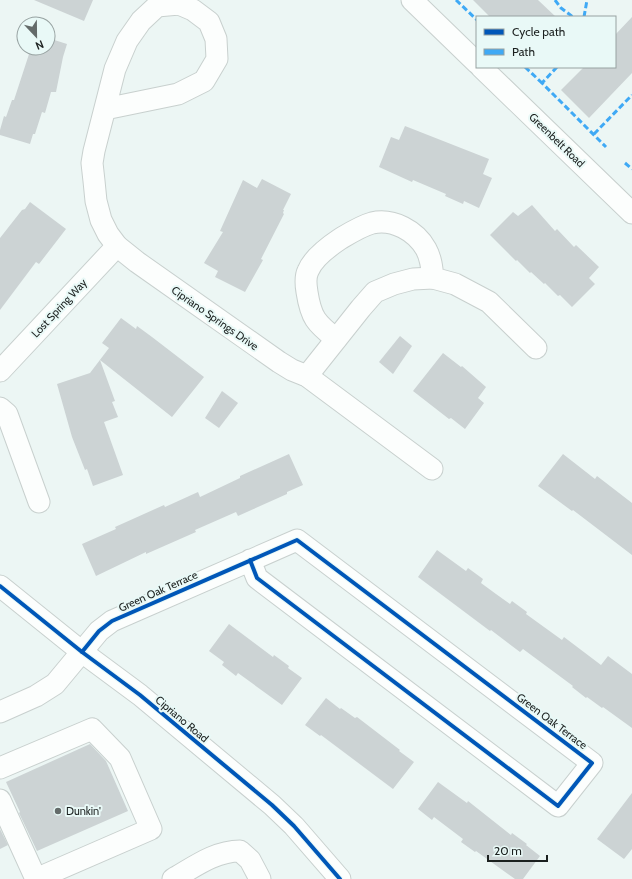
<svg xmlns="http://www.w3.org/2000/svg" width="632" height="879" viewBox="0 0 632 879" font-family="Cabin,sans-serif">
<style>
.building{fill:#ccd3d4}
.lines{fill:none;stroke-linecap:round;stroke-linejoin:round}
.minor-casing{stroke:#c8d0ce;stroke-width:23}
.minor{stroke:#fcfefd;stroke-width:21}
.quiet{stroke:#3fa9f5;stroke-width:3;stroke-dasharray:6 3;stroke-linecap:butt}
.cycleway-casing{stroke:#e9f9f7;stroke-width:6}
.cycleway{stroke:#0057b8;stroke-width:4}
.poi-dot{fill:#646b6a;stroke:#e9f9f7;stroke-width:1.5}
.labels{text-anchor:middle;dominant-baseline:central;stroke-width:4;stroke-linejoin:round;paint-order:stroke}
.street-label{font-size:11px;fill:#1b201f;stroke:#e9f9f7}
.poi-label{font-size:11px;fill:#1b201f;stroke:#e9f9f7;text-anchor:start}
</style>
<rect width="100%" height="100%" fill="#ecf6f4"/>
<g class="building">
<path d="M34,0H93L84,21Z"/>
<path d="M473,0H538L556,17H490Z"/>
<path d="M632,17V73L589,118L561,90L584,67H615V35Z"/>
<path d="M48,38L67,44L63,57L56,92H51L45,113L42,112L35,134H33L30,144L0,135V130L4,116L6,117L12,100H14L31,48H48Z"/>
<path d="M405,126L489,159L483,174L492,178L479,208L464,201L463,204L445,196L446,194L413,180L412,182L379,167L391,137L399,140Z"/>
<path d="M262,179L291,194L283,210H284L283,213L284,214L261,259L263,260L245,292L215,277L218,271L204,263L223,232L220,231L243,180L257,188Z"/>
<path d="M30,202L66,229L39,264L36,262L0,310V238L22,210L25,209Z"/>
<path d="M532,205L555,231L557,229L574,247L576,245L599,267L589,278L595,284L572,307L560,295L558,296L545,283L544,284L531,272L530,273L517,260L516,261L490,235L513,212L518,216Z"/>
<path d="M121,318L136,329L137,326L152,337L204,377L172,417L100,360L115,401L112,402L118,417L104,422L123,475L93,486L87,469L85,470L72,437L57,384L90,373L109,348L102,343Z"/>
<path d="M400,336L412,346L393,374L379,362Z"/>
<path d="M443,353L461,367L462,366L486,387L478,398L484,403L465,429L451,418L449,419L413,391Z"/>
<path d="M222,391L238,403L219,428L205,418Z"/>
<path d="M289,454L303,485L287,492V494L238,516L236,512L195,530L196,532L146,554V552L96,576L82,544L116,529L115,527L164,505L165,507L198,492L200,497L240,478V476Z"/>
<path d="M563,454L595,479L597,476L632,503V555L573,510L572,511L538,486Z"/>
<path d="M437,550L466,571L468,568L483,579L481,583L496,594L510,604L512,601L527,612L526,614L562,640L564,637L601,665L608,656L632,674V728L603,707L602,708L587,697L586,698L572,687L573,686L523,649L520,652L491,630L490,631L418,577Z"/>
<path d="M229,624L273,657L274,655L289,666L288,668L302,678L282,705L238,673L236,676L222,665L224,662L209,651Z"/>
<path d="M326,698L340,709L341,708L355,718L357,717L400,750L399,751L414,762L393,789L321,735L320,736L305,725Z"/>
<path d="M90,744L106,761L128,811L37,851L19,813L20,812L6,782Z"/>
<path d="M438,782L467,803L468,801L511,835L512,833L527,844L526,845L540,856L523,879H515L476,851L475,852L461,842L463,839L434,817L432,820L418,809Z"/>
<path d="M632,793V849L624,859L597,839Z"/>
<path d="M0,829L8,845L0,849Z"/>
</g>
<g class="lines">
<defs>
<g id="minor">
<path d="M412,0L477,63"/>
<path d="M481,67L632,213"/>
<path d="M105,109L178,94L204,81L217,59L216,39L209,22L193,10L179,4L157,6L141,21L127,41L115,69L94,151L92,163L94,181L96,201L101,220L108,234L117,246L137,262L279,362L292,370L307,376L432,469"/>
<path d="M336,339C316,323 311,318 307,292C306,286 305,277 308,271C313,258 328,247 340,239C350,233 361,226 372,223C393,218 416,231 426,249C431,258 432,268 433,278L455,284L489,302L536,348"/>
<path d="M0,371L117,246"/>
<path d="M307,376L361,308L375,292L394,284L413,279L433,278"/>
<path d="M0,408L7,414L39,502"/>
<path d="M0,586L82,652L140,695L272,805L294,826L340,879"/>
<path d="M0,712L36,696L55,684L99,631L112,621L297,540L592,763L558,806L257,578L250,560"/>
<path d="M0,768L92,729L120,758L151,829L36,879"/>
<path d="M0,800L36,879"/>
<path d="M173,879C194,867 215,851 240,851L250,860L260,879"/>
</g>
</defs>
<use href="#minor" class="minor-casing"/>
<use href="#minor" class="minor"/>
<g class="quiet">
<path d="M456,0L477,20"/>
<path d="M555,0L561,8L573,17"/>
<path d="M584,17L587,0"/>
<path d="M525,67L542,83"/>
<path d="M557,67L542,83L606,147"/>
<path d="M594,134L632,95"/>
<path d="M625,163L632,169"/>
</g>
<defs>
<g id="cycleway">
<path d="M0,586L82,652L140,695L272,805L294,826L340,879"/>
<path d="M82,652L99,631L112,621L297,540L592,763L558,806L257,578L250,560"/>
</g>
</defs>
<use href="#cycleway" class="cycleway-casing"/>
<use href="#cycleway" class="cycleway"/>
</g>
<circle class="poi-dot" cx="58" cy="811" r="4"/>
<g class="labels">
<g class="street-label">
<text transform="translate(557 140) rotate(44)">Greenbelt Road</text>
<text transform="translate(59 308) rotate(-47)">Lost Spring Way</text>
<text transform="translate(215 318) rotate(35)">Cipriano Springs Drive</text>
<text transform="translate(158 591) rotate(-24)">Green Oak Terrace</text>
<text transform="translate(182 719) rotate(40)">Cipriano Road</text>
<text transform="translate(552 721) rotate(37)">Green Oak Terrace</text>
</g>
<g class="poi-label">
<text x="66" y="811">Dunkin'</text>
</g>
</g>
<rect x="476" y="16" width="140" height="52" fill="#e9f9f7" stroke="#97a2a1"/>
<rect x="484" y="29" width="20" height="6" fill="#0057b8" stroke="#97a2a1"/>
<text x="512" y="36" font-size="12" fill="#1b201f">Cycle path</text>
<rect x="484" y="49" width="20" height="6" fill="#3fa9f5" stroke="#97a2a1"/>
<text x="512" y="56" font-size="12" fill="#1b201f">Path</text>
<g transform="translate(36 36) rotate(158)"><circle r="19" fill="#e9f9f7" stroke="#97a2a1"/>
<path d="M0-3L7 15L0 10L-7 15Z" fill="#646b6a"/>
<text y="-6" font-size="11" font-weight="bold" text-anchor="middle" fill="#1b201f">N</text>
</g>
<path d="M488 855v6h59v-6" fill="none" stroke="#1b201f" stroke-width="2"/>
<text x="494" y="855" font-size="12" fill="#1b201f" stroke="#e9f9f7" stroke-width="3" paint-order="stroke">20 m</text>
</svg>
